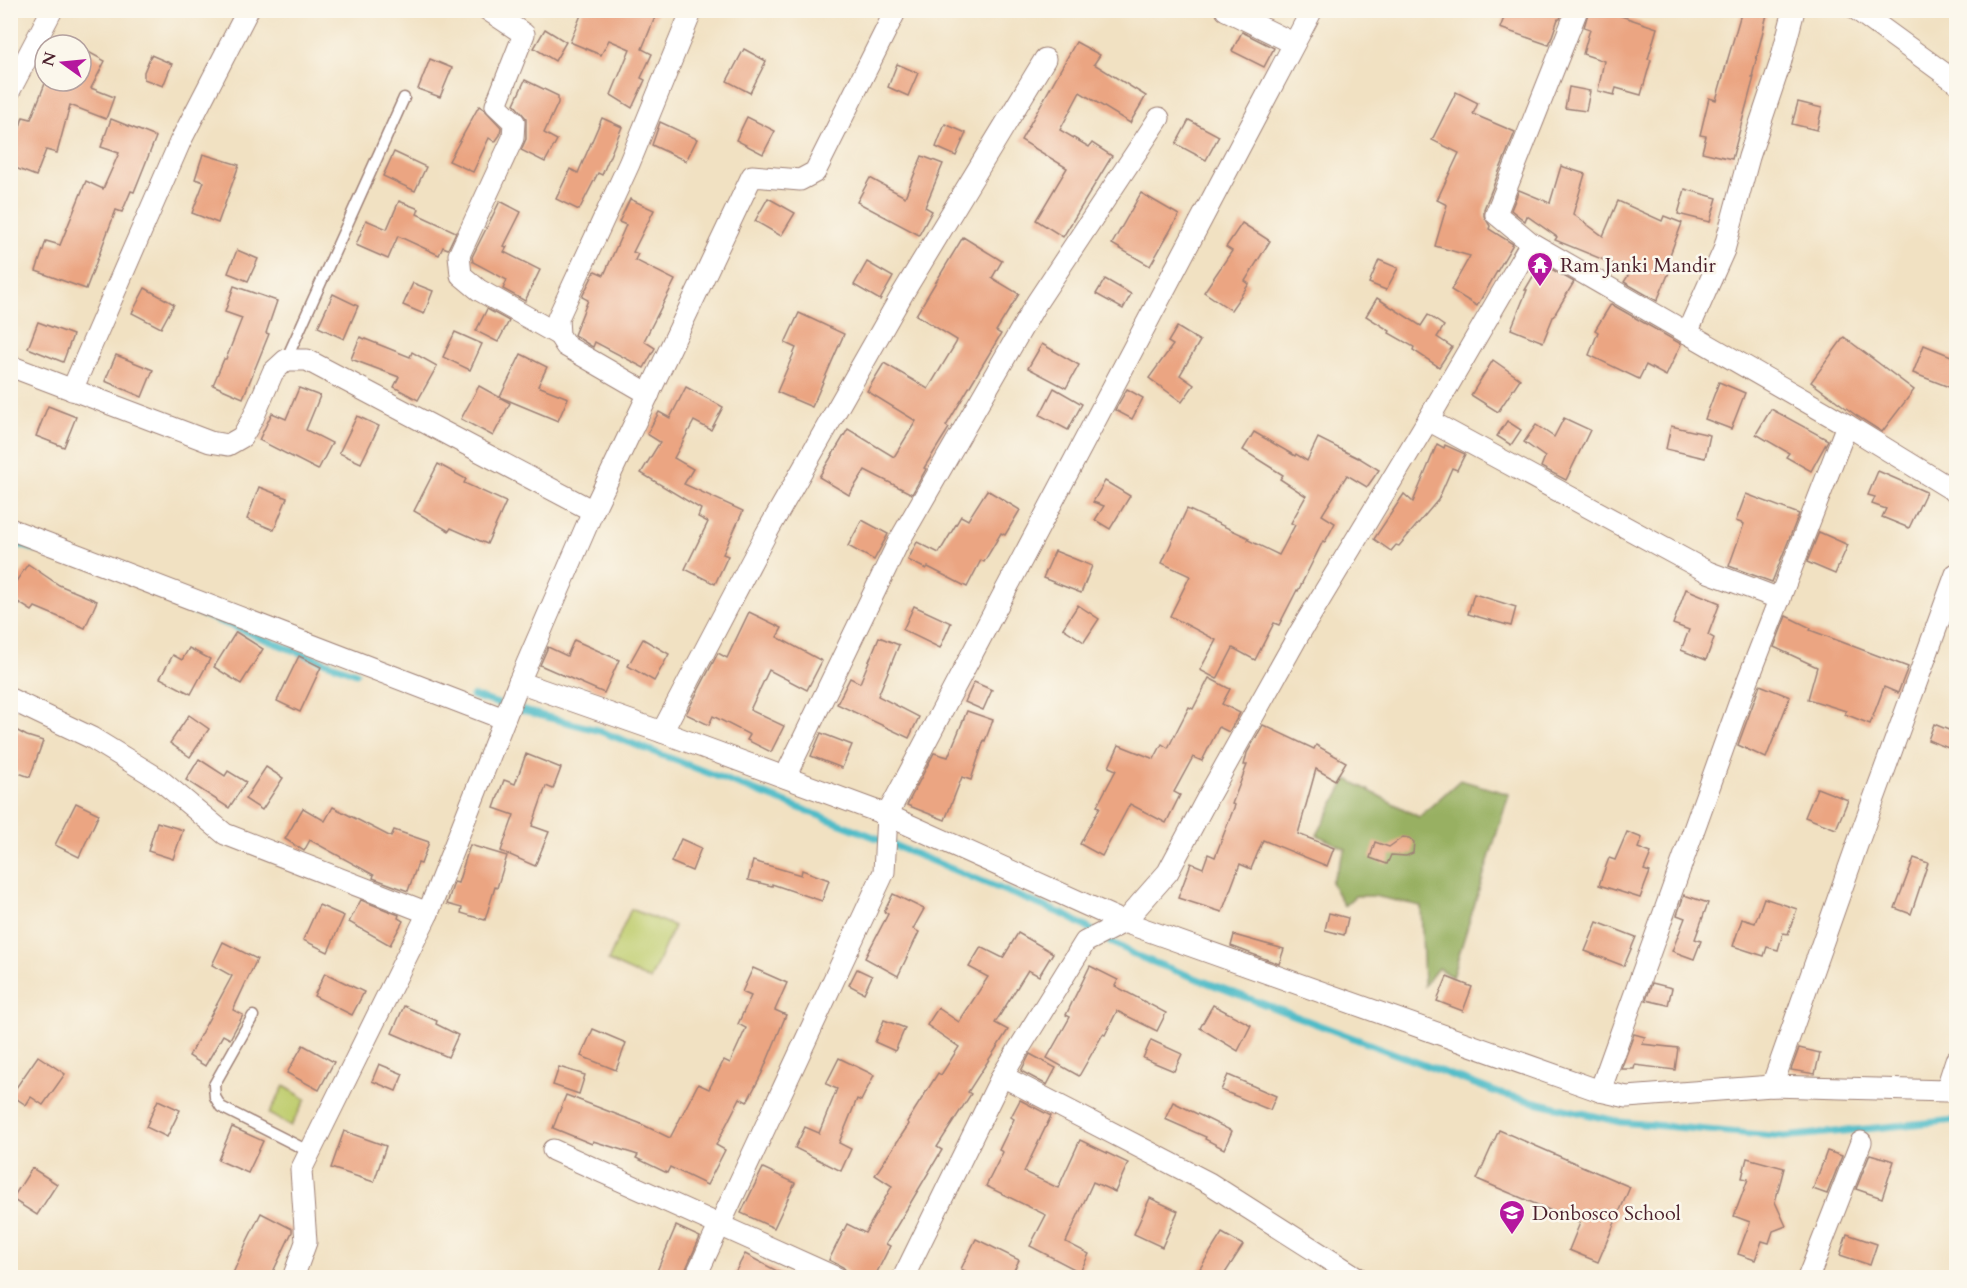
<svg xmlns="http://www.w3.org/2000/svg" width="1967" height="1288" viewBox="0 0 1967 1288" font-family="Cardo,serif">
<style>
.green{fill:#c0cd6f;stroke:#85764d;stroke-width:1.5}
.forest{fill:#98b062;stroke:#716846;stroke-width:1.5}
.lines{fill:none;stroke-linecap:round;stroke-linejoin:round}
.stream{stroke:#4fbcc8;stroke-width:7}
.building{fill:#eba582}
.service-casing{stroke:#9e8076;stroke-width:13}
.minor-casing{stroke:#9e8076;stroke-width:23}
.service{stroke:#fff;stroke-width:10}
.minor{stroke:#fff;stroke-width:21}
.labels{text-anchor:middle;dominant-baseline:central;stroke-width:5;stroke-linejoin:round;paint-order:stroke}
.poi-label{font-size:20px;fill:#4a1f2b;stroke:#fbf7ec;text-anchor:start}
</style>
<rect width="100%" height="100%" fill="#fbf7ec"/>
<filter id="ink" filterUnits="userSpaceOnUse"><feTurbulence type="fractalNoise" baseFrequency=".0167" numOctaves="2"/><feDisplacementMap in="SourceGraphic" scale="12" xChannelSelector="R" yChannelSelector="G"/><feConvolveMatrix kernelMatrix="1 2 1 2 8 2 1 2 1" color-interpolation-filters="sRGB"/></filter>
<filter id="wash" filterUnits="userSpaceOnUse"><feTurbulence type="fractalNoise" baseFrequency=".008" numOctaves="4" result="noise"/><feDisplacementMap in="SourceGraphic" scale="24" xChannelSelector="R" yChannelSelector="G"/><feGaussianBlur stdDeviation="1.35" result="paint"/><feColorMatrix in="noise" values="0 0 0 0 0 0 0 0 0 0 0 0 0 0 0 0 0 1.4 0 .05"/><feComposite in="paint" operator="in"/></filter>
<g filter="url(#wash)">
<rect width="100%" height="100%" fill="#f1e1c2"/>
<g class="green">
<path d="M631,909L674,926L650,980L608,961Z"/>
<path d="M284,1086L306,1099L291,1126L269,1114Z"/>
</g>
<path class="forest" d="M1347,779L1419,817L1460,780L1509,794L1452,977L1438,968L1424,986L1421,906L1374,896H1355L1344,906L1331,882L1346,849L1317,835Z"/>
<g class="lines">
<g class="stream">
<path d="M10,542L34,549"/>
<path d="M173,603L295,651L356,673"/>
<path d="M473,696L502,705"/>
<path d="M516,709L597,730L882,840"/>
<path d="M893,845L1067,916L1093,931"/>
<path d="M1106,939L1137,956L1501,1094L1620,1122L1784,1137L1956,1120"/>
</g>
</g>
<g id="blocks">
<g class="building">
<path d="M583,10H658L642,49L652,54L641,78L645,80L632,108L611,95L630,49L609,40L601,55L570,42Z"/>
<path d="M1507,10H1563L1560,19H1558L1549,45L1500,28Z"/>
<path d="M1589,10H1603L1657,28L1648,59L1651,60L1641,95L1616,88L1614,95L1598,91L1604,61L1583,54L1590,29L1584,27Z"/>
<path d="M1742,10H1768L1752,77H1754L1732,159L1702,152L1706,136L1700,135L1709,98L1716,100Z"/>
<path d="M545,29L566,42L555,61L534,48Z"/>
<path d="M1242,32L1274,48L1264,67L1232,51Z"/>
<path d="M1076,42L1100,55L1094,64L1146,96L1130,123L1080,92L1060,130L1089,147L1092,143L1112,156L1063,237L1036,220L1067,168L1021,140Z"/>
<path d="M81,48L105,61L91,88L114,97L106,119L70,105L57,153L46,150L36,176L10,166V145L14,146L23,117L31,119L46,81H81Z"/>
<path d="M744,49L766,61L750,93L727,81Z"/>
<path d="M151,55L172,64L163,86L144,79V72Z"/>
<path d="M430,59L452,68L440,97L418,89Z"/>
<path d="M897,64L918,73L908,96L888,87Z"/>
<path d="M525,80L558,96V103L544,133L557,140L545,162L521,150L526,139V118L514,104Z"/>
<path d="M1569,87L1590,91L1586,111L1565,108Z"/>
<path d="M1456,92L1478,103L1473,114L1515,132L1484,209V216L1490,226L1489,229L1513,244L1477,306L1451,290L1470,256L1435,246L1447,205L1437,200L1459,153L1432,140Z"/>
<path d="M1798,102L1822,108L1817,130L1792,124Z"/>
<path d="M479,106L484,109L501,127L500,135L495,142L489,138L473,172L449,161Z"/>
<path d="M747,117L775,131L763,154L736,140Z"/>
<path d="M602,118L622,127L602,175L598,173L579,210L556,199L570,169L578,173Z"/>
<path d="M111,119L156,137L134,192L131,191L122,212L116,210L86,289L36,271L46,241L60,245L86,181L103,189L119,153L101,147Z"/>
<path d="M1189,120L1219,136L1206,160L1176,144Z"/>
<path d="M660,122L697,139L686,161L652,145Z"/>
<path d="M945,124L966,133L956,156L936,147Z"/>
<path d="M394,152L426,167L415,191L383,176Z"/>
<path d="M203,154L239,165L218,223L192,213L204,182L195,179Z"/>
<path d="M922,156L943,164L925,207L932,211L919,235L857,202L870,178L905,197Z"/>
<path d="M1561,166L1585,174L1573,214L1603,236L1618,201L1662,221L1664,216L1682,223L1665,268L1670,270L1657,301L1624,282L1631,271L1555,240L1557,237L1527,216L1525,221L1511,210L1519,190L1550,203Z"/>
<path d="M1685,189L1717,198L1710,222L1678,214Z"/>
<path d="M1141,193L1179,215L1150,266L1112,244Z"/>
<path d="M768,198L795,213L781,236L755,221Z"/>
<path d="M630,199L654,210L633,252L638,254L635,260L675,280L644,341L655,348L644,368L595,342L593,347L591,346L574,335L588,300L582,297L595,271L604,275L626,225L619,222Z"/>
<path d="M399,201L419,209L417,214L456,232L448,249L443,247L439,255L398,236L388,259L356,245L366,220L387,229Z"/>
<path d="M500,201L521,212L504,246L507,247L504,252L540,270L525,301L503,289L507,280L473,262L472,257Z"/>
<path d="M1242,223L1270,241L1245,281L1249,284L1231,310L1204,292L1232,251L1226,247Z"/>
<path d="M963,237L1002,261L992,278L1019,294L996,331L1001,334L946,426L949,428L924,468L926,469L912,494L865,470L849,495L819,477L848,429L894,457L916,421L867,391L884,363L928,389L956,343L957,340L916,315Z"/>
<path d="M237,250L258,259L248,281L228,273Z"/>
<path d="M1379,260L1398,268L1386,290L1369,283Z"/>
<path d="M867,262L893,277L880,300L854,285Z"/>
<path d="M1541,263L1574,282L1553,317L1543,342L1511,329L1527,290H1525Z"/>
<path d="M1105,279L1131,294L1123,309L1096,294Z"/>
<path d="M413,283L433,291L424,314L403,305Z"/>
<path d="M234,286L277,301L266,333L269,334L243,398L213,385L224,359H226L242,318L225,312Z"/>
<path d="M145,288L174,304L161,328L132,313Z"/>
<path d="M333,294L358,306L344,339L318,327Z"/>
<path d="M1377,298L1421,326L1428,315L1444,326L1437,337L1452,347L1439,367L1413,350L1414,347L1389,333L1390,331L1366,316Z"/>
<path d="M1611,304L1681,344L1666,376L1646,365L1639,379L1589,355L1598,332L1595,330Z"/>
<path d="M487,309L509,321L498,342L476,331Z"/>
<path d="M799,313L844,334L812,407L777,392L796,348L785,343Z"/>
<path d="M38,322L73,335L63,362L28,348Z"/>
<path d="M1177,327L1200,341L1180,375L1194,385L1182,402L1149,378L1173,345L1168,342Z"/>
<path d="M455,332L482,344L470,370L443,357Z"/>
<path d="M360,337L410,357L412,352L437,366L418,400L394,387L399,377L351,359Z"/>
<path d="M1844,337L1914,390L1882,432L1857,416L1811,382Z"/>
<path d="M1042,344L1079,365L1066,388L1028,368Z"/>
<path d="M1924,345L1956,358V367L1949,387L1913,373Z"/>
<path d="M521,354L547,367L538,386L568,398L558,421L500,397Z"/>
<path d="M116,355L153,370L142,397L105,381Z"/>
<path d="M1493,360L1520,379L1498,412L1471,395Z"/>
<path d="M1719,382L1745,393L1731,429L1705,419Z"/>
<path d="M479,386L510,403L493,436L461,419Z"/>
<path d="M686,387L723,407L711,430L694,421L674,458L693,469L684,484L743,511L723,554L728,556L715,584L685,569L708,522L698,517L701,509L641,473L660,442L647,434L659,412L670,418Z"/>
<path d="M299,388L320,396L306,430L332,443L318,470L259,440L272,413L286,419Z"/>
<path d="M1054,388L1082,404L1068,430L1040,415Z"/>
<path d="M1127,389L1143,398L1132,419L1115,410Z"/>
<path d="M48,406L76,417L64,447L36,436Z"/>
<path d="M1771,409L1828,440L1811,471L1786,457L1789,453L1756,434Z"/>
<path d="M357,416L379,426L361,463L339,453Z"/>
<path d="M1564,418L1590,430L1566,480L1541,467L1545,457L1524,442L1536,425L1554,437Z"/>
<path d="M1507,421L1521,430L1511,445L1497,436Z"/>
<path d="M1671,426L1710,435L1705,458L1666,449Z"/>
<path d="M1254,432L1295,456L1296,454L1307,461L1318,438L1358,458V457L1379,470L1367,487L1347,475L1322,515L1335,523L1325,542L1323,541L1298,591L1297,590L1279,625L1274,623L1255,660L1233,648L1217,679L1200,670L1216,640L1170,616L1190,576L1162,563L1187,509L1249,538L1248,540L1279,555L1295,525L1291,523L1306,496L1280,479L1283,475L1243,450Z"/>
<path d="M1437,444L1444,448L1445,445L1465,454L1457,470L1452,468L1438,500L1399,546L1396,545L1391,551L1374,539L1404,494L1413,502Z"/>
<path d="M438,464L466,479L464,483L506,502L487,544L451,528L449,531L414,511Z"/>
<path d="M1878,471L1926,492L1909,528L1882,517L1886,509L1872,504L1875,497L1868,495Z"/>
<path d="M1105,481L1130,496L1110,529L1095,520L1104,506L1093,502Z"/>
<path d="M259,487L287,498L274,530L247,519Z"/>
<path d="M987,490L1020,510L1005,535L1001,533L984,562L981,560L967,587L928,567L926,569L908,560L917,542L939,553L961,516L968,520Z"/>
<path d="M1746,494L1799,514L1772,582L1729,566L1744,524L1736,521Z"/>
<path d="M862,520L888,534L874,560L848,546Z"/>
<path d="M1819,532L1848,545L1835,574L1807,562Z"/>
<path d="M1055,551L1092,566L1081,593L1043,578Z"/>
<path d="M28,564L59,585L97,601L85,628L35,607L32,611L10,597V590Z"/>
<path d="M1686,589L1720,603L1708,635L1714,638L1706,660L1681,650L1689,630L1673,624Z"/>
<path d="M1474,594L1516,607L1511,626L1468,614Z"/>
<path d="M1078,605L1099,619L1084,642L1063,628Z"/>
<path d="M914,606L951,623L940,648L903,630Z"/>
<path d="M749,612L782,628L777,637L822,661L807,690L769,670L750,710L784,726L771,752L747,740L750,735L713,716L709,725L686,714L718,653L727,658Z"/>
<path d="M1786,616L1811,628L1810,630L1908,667L1898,693L1884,687L1870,724L1845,714L1846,711L1808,699L1817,667L1774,647Z"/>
<path d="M236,632L263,649L241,684L214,667Z"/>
<path d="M879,637L899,645L878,696L919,717L909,738L837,704L850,678L860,683Z"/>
<path d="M643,639L669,654L654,681L628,666Z"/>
<path d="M574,640L619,660L604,693L540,665L548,647L567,656Z"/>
<path d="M189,648L210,659L191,694L160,678L173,655L182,660Z"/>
<path d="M299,656L321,667L300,712L277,701Z"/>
<path d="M1209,678L1230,689L1222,704L1240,713L1229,732L1219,727L1202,761L1193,757L1174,792L1180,795L1166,823L1130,804L1102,856L1080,844L1100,807L1097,806L1116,770L1109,767L1119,745L1154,759L1162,744L1168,748L1189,707L1193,709Z"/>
<path d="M974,682L992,690L983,710L965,702Z"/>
<path d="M1760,685L1790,697L1766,758L1738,745Z"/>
<path d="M967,711L993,720L985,741L984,740L971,780L962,777L945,820L907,805L934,753L948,757Z"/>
<path d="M189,715L209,729L190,757L170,743Z"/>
<path d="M1934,724L1956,733V751L1928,740Z"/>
<path d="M1263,725L1314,749L1316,745L1346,762L1335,780L1316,769L1298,834L1334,848L1327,866L1263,840L1251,869L1240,864L1222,912L1178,898L1191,863L1203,868L1208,854L1215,857L1235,805L1232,804L1247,765H1244L1247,753Z"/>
<path d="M10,727L27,736L43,741L30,777L10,770Z"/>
<path d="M821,733L852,745L842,768L811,756Z"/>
<path d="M526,754L561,768L553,789L546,786L532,826L549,832L535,866L501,851L514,815L494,808L504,780L515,784Z"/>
<path d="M199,759L225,776L228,771L246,782L229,808L186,780Z"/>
<path d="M266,767L283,778L262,810L245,799Z"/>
<path d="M1817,788L1848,800L1836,829L1805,817Z"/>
<path d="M76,803L99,814L79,857L55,845Z"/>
<path d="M333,807L391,837L394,830L429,842L421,864L418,863L408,891L373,878L374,875L310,840L304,851L285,839L303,808L325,821Z"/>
<path d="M157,822L183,830L173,859L148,851Z"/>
<path d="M1627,832L1642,838L1638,848L1651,853L1644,870L1650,872L1640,898L1599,885L1609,858L1615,860Z"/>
<path d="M1403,837L1409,838L1414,842L1413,853L1406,856L1391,855L1387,864L1370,858L1375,842L1389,847Z"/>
<path d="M681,839L701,848L692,871L671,862Z"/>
<path d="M470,845L507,856L497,888L495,887L485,920L461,913L462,908L447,904L454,882L458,883Z"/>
<path d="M1914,858L1928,863L1911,914L1895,908Z"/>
<path d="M753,861L801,875L802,870L829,880L822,901L772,884V886L748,880Z"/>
<path d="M893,894L924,909L913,929L919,932L898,976L865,958L888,914L884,912Z"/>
<path d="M1684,895L1708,903L1695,939L1701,941L1694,959L1672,951L1685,918L1677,915Z"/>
<path d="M1764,898L1797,909L1788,934L1783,933L1778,950L1767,947L1764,956L1733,946L1742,919L1755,923Z"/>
<path d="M361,900L399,915L398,918L403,921L390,945L349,922Z"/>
<path d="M319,905L344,916L328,952L303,940Z"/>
<path d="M1329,913L1348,918L1344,935L1325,930Z"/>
<path d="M1597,922L1636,937L1624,966L1585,951Z"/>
<path d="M1018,933L1053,953L1039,976L1028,970L995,1023L1008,1030L968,1092L971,1094L937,1147L942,1150L886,1244L890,1246L874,1278H855L849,1274L843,1267L829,1260L847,1224L865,1233L892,1186L875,1175L909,1124L907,1122L938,1073L941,1075L959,1047L927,1025L938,1008L959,1022L988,977L969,967L981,947L1003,958Z"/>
<path d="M1234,935L1284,949L1279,964L1231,946Z"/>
<path d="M223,942L257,959L233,1010L243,1015L230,1039L223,1035L205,1066L189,1056L232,976L212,965Z"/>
<path d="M1090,966L1118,980L1115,986L1166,1013L1157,1031L1117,1011L1105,1035L1103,1034L1079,1076L1047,1058L1070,1017L1066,1015Z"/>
<path d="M753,968L787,983L775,1010L786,1015L762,1073L747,1102L740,1098L716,1145L725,1150L707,1185L670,1167L667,1173L636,1158L638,1155L593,1141L592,1144L553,1128L566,1095L639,1123L670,1138L698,1084L709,1089L724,1060L730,1063L746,1028L738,1024L751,996L742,992Z"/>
<path d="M857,969L872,976L864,993L849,985Z"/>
<path d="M325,973L364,992L352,1015L314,996Z"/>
<path d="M1447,977L1472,987L1463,1011L1437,1001Z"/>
<path d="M1652,983L1672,988L1668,1005L1646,1000Z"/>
<path d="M1213,1005L1251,1025L1238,1051L1200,1028Z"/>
<path d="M404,1006L437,1021L436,1024L458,1035L448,1057L392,1033Z"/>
<path d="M884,1020L905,1028L895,1051L875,1042Z"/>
<path d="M593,1029L626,1043L616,1070L581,1056Z"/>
<path d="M1634,1034L1645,1037L1642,1044L1678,1048L1675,1070L1635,1065L1634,1069H1621Z"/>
<path d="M1151,1040L1182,1054L1174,1071L1143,1058Z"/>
<path d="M303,1045L334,1062L319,1090L287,1073Z"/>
<path d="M1799,1048L1820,1053L1815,1074L1791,1070Z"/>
<path d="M1030,1054L1056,1068L1047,1085L1021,1071Z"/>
<path d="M38,1056L65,1074L43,1105L31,1097L26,1105L11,1095Z"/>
<path d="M839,1058L874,1075L861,1101L857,1099L839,1143L851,1149L841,1171L795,1148L805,1127L819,1133L837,1089L826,1084Z"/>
<path d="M379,1064L403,1074L396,1091L372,1081Z"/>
<path d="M559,1067L585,1075L579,1094L553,1085Z"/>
<path d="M1228,1075L1276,1096L1270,1110L1221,1090Z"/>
<path d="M158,1100L180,1110L167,1137L146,1127Z"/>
<path d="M1020,1100L1051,1116L1024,1172L1058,1188L1080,1140L1128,1163L1115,1192L1093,1182L1066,1242L1089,1254L1080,1272L1030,1246L1046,1215L986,1186L1003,1152L999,1150L1014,1119L1011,1117Z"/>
<path d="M1173,1102L1232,1131L1224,1149L1205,1139L1206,1137L1165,1119Z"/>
<path d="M232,1127L263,1141L248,1173L218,1160Z"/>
<path d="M1499,1130L1630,1187L1598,1262L1569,1250L1580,1223L1477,1179Z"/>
<path d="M344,1131L386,1146L374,1182L331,1168Z"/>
<path d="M1827,1151L1842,1156L1827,1194L1813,1189Z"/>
<path d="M1870,1154L1894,1161L1882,1198L1856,1189Z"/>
<path d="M1747,1158L1784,1168L1775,1202L1786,1226L1773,1231L1769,1243L1762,1241L1755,1260L1738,1254L1750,1222L1734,1216L1748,1179L1742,1178Z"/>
<path d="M32,1168L57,1184L37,1215L12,1199Z"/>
<path d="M763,1168L795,1183L774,1228L741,1213Z"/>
<path d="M1150,1198L1178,1211L1162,1247L1134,1234Z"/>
<path d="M261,1213L292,1229V1232L270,1278H231L247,1241Z"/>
<path d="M676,1226L700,1237L682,1278H654Z"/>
<path d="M1222,1233L1243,1245L1222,1278H1210L1199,1270Z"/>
<path d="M1847,1234L1877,1244L1870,1265L1840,1255Z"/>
<path d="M976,1239L1019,1260L1010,1278H979L961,1269Z"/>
<path d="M745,1254L790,1278H732Z"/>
</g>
</g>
</g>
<g filter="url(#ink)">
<use href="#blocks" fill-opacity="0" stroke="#9e8076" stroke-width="1.5"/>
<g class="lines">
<defs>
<g id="service">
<path d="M286,360L404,98"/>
<path d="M253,1016L214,1085L215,1097L221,1107L310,1152"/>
</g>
<g id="minor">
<path d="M488,10L524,34L496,105L514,122L513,138L459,255L461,275L479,290L559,335"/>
<path d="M1226,10L1293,43"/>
<path d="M1857,10L1956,82"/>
<path d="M10,90L52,10"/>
<path d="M1531,243L1847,425L1956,492"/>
<path d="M1687,333L1724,250L1749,157L1780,64L1794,10"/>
<path d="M10,366L210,442L228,445L242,437L253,418L273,372L286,360H307L593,511"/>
<path d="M72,390L180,142L248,10"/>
<path d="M649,394L566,346L559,335L558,318L629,164L692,10"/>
<path d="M1428,420L1708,572L1780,599"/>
<path d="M10,529L504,719"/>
<path d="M519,682L662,732L887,815L1124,922L1600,1091L1627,1097L1772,1086L1946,1091L1956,1060"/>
<path d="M10,699L92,738L159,779L225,834L428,913"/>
<path d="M662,732L766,534L903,293L1045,59"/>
<path d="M785,777L898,543L1037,302L1159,118"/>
<path d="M1002,1076L1209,1183L1358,1278"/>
<path d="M1772,1086L1857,845L1956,574"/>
<path d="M1600,1091L1744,690L1847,425"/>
<path d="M553,1150L837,1278"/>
<path d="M293,1278L306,1242L301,1170L428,913L519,682L593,511L752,176L800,180L815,172L896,10"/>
<path d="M695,1278L884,872L887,815L1312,10"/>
<path d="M903,1278L1002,1076L1085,942L1124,922L1168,872L1209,795L1299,634L1428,420L1531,243L1496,214L1577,10"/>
<path d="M1808,1278L1861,1142"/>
</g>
</defs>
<use href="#service" class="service-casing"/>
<use href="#minor" class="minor-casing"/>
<use href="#service" class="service"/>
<use href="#minor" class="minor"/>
</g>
</g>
<defs>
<symbol id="temple-pin" viewBox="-11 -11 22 30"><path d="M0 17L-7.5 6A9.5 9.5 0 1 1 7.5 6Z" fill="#b5179e" stroke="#fbf7ec"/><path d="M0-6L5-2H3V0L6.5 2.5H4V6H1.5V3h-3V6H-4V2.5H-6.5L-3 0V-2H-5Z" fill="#fff"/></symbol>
<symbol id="school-pin" viewBox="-11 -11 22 30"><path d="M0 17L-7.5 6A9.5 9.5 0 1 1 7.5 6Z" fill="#b5179e" stroke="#fbf7ec"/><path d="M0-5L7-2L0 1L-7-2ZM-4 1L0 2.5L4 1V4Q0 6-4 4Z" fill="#fff"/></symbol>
</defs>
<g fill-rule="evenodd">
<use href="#temple-pin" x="1525" y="250" width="30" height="40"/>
<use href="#school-pin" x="1497" y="1198" width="30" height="40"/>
</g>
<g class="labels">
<g class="poi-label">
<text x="1560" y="265">Ram Janki Mandir</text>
<text x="1532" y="1213">Donbosco School</text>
</g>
</g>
<rect width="1967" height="1288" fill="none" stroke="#fbf7ec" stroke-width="36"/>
<g transform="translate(63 63) rotate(285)"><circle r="28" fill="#fbf7ec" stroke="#b4a19f" stroke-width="1.5"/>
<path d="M0-4.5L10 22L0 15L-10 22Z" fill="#b5179e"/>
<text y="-9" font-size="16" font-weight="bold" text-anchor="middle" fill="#4a1f2b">N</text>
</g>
</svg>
